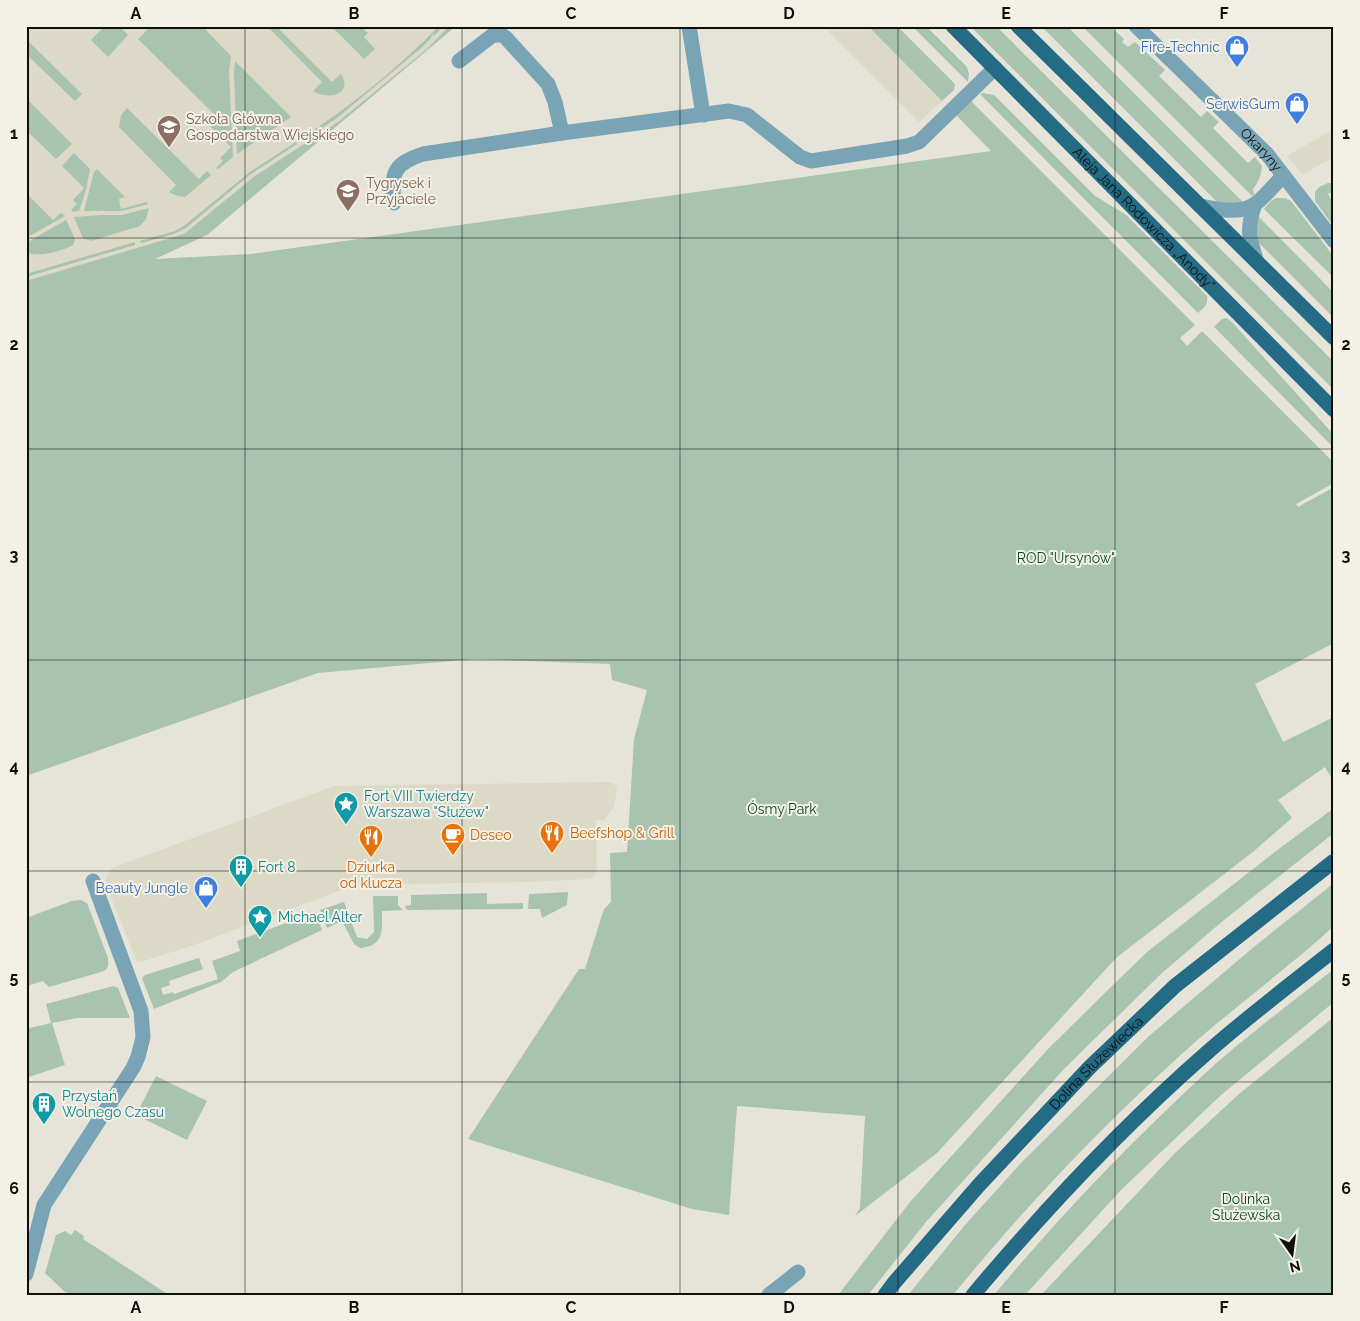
<svg xmlns="http://www.w3.org/2000/svg" width="1360" height="1321" viewBox="0 0 1360 1321" font-family="Raleway,sans-serif">
<style>
.built{fill:#dcd9c6}
.green{fill:#a9c3b1}
.lines{fill:none;stroke-linecap:round;stroke-linejoin:round}
.minor{stroke:#79a4b6;stroke-width:15}
.major{stroke:#246b85;stroke-width:15}
.grid{fill:none;stroke:#0f0e0b;stroke-width:1;stroke-opacity:0.55}
.labels{text-anchor:middle;dominant-baseline:central;stroke-width:4;stroke-linejoin:round;paint-order:stroke}
.shop-label{font-size:14px;fill:#366cbe;stroke:#f3f1e6;text-anchor:end}
.education-label{font-size:14px;fill:#785e54;stroke:#f3f1e6;text-anchor:start}
.street-label{font-size:14px;fill:#0f0e0b;stroke:#f3f1e6}
.park-label{font-size:14px;fill:#054a27;stroke:#f3f1e6}
.culture-label{font-size:14px;fill:#0d838f;stroke:#f3f1e6;text-anchor:start}
.food-label{font-size:14px;fill:#c56008;stroke:#f3f1e6;text-anchor:start}
.neatline{fill:none;stroke:#0f0e0b;stroke-width:2}
.grid-label{font-size:16px;text-anchor:middle;font-weight:bold;fill:#0f0e0b}
</style>
<rect width="100%" height="100%" fill="#e6e4d9"/>
<g class="built">
<path d="M26,26H456L207,235L26,297Z"/>
<path d="M823,26H868L942,101L919,122Z"/>
<path d="M1334,129V157L1303,174L1301,173L1287,156Z"/>
<path d="M605,782H611L616,786L617,790L614,807L604,820H596L597,872L590,879L529,882L355,885L194,945L144,961L137,962L105,883L107,875L112,868L334,786Z"/>
</g>
<g class="green">
<path d="M105,26H119L128,35L108,57L91,40Z"/>
<path d="M151,26H202L231,56L229,72L233,157L218,169L216,168L223,161L220,158L231,147L207,123L215,115L138,39Z"/>
<path d="M267,26H276L332,82L341,74C354,94 328,101 313,91L322,82Z"/>
<path d="M331,26H368L364,30L368,33L364,37L375,49L364,59Z"/>
<path d="M439,26H443L434,36L432,34L431,38L421,48L337,118L302,141L300,139C350,107 397,69 439,26Z"/>
<path d="M449,26H456L207,235L155,259L251,254L991,151L956,115L971,101L1195,325L1180,338L1187,346L1202,331L1334,463V483L1296,504L1298,507L1334,487V643L1255,684L1283,742L1334,717V782L1325,767L1278,800L1292,818L1254,851L1116,958L937,1153L855,1216L860,1208L865,1116L737,1106L729,1215L692,1209L468,1139L579,969H585L604,909L611,902L610,853L627,852L634,739L647,690L612,680L610,664L474,659L318,673L26,776V281L184,234L255,176L338,122L427,49Z"/>
<path d="M868,26H897L955,84L954,90L942,101Z"/>
<path d="M912,26H926L967,67L969,74L968,82Z"/>
<path d="M970,26H996L1334,362V390Z"/>
<path d="M1041,26H1067L1245,204L1218,203Z"/>
<path d="M1082,26H1114L1112,28L1124,39L1122,42L1128,47L1135,42L1165,70L1159,76L1201,117L1207,111L1219,122L1213,128L1248,163L1255,157L1262,166C1261,176 1259,181 1253,189L1254,194L1252,196Z"/>
<path d="M26,39L82,94L75,101L26,54Z"/>
<path d="M235,61L291,117L237,154L234,72Z"/>
<path d="M983,93L994,95L1095,196L1125,214L1207,296C1208,305 1204,308 1198,313L980,94Z"/>
<path d="M28,100L72,144L56,159L26,130V102Z"/>
<path d="M127,108L199,179L207,171L211,175L185,197L178,196L169,192L176,185L119,127L121,115Z"/>
<path d="M296,142L297,144L251,174L186,228L174,234L141,243L140,241L175,231L185,225L250,172Z"/>
<path d="M74,153L90,169L86,190L79,211L73,212L71,210L77,204L73,200L84,188L62,166Z"/>
<path d="M97,169L125,197L119,199L121,209L147,202L148,204L122,211H84L94,172Z"/>
<path d="M1328,183H1334V191L1328,194L1334,205V227L1315,201V192L1319,187Z"/>
<path d="M26,193L53,220L61,213L65,216L26,238Z"/>
<path d="M1276,198H1285L1291,201L1334,257V278L1264,209L1271,201Z"/>
<path d="M149,208L146,219L140,226L91,241L83,238L74,217L103,215H122Z"/>
<path d="M1257,215L1334,293V318L1255,239Z"/>
<path d="M66,220L75,239L73,245C63,251 37,258 26,252V243Z"/>
<path d="M135,242V245L26,277V274Z"/>
<path d="M1226,318L1231,321L1334,435V448L1214,327L1222,319Z"/>
<path d="M1334,808V833L1224,920L1162,973L1064,1069L926,1222L868,1295H838L910,1202L1047,1050L1116,982L1147,952L1280,848Z"/>
<path d="M1334,883V926C1285,971 1231,1009 1183,1053C1100,1128 1023,1209 953,1295H908L965,1225L1021,1163L1149,1036L1255,946Z"/>
<path d="M568,892L567,905L542,918L540,909H528L529,894Z"/>
<path d="M487,893V904L523,903V909L407,910L405,906L411,905V895Z"/>
<path d="M373,896H398V905L403,910L382,911C382,930 385,946 360,948L354,944L342,921L327,928L320,910L344,902L357,937L367,939L374,932Z"/>
<path d="M81,900L87,903L108,958C109,966 108,970 101,972L49,987L43,981L30,985L26,992V918L72,901Z"/>
<path d="M308,915L311,924L319,922L322,930L233,972L221,982L154,1009L142,978L145,975L199,958L203,969L169,981L170,985L161,988L163,995L173,992L174,994L218,979L212,961L240,951L237,941Z"/>
<path d="M1334,969V1002L1220,1096L1122,1189L1025,1295H994C1057,1219 1126,1147 1198,1080C1241,1040 1288,1005 1334,969Z"/>
<path d="M113,986L118,988L130,1018H77L52,1023L65,1065L26,1078V1029L51,1023L46,1004Z"/>
<path d="M1334,1017V1295H1041L1175,1153L1239,1094Z"/>
<path d="M156,1076L207,1101L187,1140L136,1115Z"/>
<path d="M75,1230L84,1236L83,1239L169,1295H71L64,1291L45,1273L56,1235L65,1231L71,1235Z"/>
</g>
<g class="lines">
<g class="minor">
<path d="M689,26L703,115"/>
<path id="s1" d="M1136,26L1267,154L1334,241"/>
<path d="M459,61L493,35H502L506,38L548,84L555,102L562,133"/>
<path d="M394,203C391,173 393,164 423,154L562,133L729,111L747,115L800,157L811,161L907,146L919,142L995,68"/>
<path d="M1255,204C1246,229 1249,238 1257,262"/>
<path d="M1200,206C1218,209 1239,215 1255,204C1265,197 1274,185 1283,176"/>
<path d="M26,1274L44,1205L133,1068L138,1057L143,1037L141,1011L93,881"/>
<path d="M769,1295L798,1272"/>
</g>
<g class="major">
<path id="s2" d="M953,26L1334,410"/>
<path d="M1018,26L1334,338"/>
<path id="s3" d="M885,1295L894,1283L979,1185L1090,1067L1175,986L1334,861"/>
<path d="M973,1295C1046,1208 1124,1125 1210,1050C1250,1015 1292,983 1334,950"/>
</g>
</g>
<path class="grid" d="M245,26V1295M462,26V1295M680,26V1295M898,26V1295M1115,26V1295M26,238H1334M26,449H1334M26,660H1334M26,871H1334M26,1082H1334"/>
<defs>
<symbol id="shop-pin" viewBox="-11 -11 22 30"><path d="M0 17L-7.5 6A9.5 9.5 0 1 1 7.5 6Z" fill="#3f7fe0" stroke="#f3f1e6"/><path d="M-5-2.5h2.3a2.7 3.5 0 0 1 5.4 0H5L5.5 6h-11ZM-1.5-2.5h3a1.5 2.3 0 0 0-3 0Z" fill="#fff"/></symbol>
<symbol id="university-pin" viewBox="-11 -11 22 30"><path d="M0 17L-7.5 6A9.5 9.5 0 1 1 7.5 6Z" fill="#8d6e63" stroke="#f3f1e6"/><path d="M0-5L7-2L0 1L-7-2ZM-4 1L0 2.5L4 1V4Q0 6-4 4Z" fill="#fff"/></symbol>
<symbol id="school-pin" viewBox="-11 -11 22 30"><path d="M0 17L-7.5 6A9.5 9.5 0 1 1 7.5 6Z" fill="#8d6e63" stroke="#f3f1e6"/><path d="M0-5L7-2L0 1L-7-2ZM-4 1L0 2.5L4 1V4Q0 6-4 4Z" fill="#fff"/></symbol>
<symbol id="sight-pin" viewBox="-11 -11 22 30"><path d="M0 17L-7.5 6A9.5 9.5 0 1 1 7.5 6Z" fill="#0f9aa8" stroke="#f3f1e6"/><path d="M0-6L1.8-2.2L6-1.7L2.9 1.2L3.7 5.4L0 3.3L-3.7 5.4L-2.9 1.2L-6-1.7L-1.8-2.2Z" fill="#fff"/></symbol>
<symbol id="restaurant-pin" viewBox="-11 -11 22 30"><path d="M0 17L-7.5 6A9.5 9.5 0 1 1 7.5 6Z" fill="#e8710a" stroke="#f3f1e6"/><path d="M-5-6h1v4h1v-4h1v4h1v-4h1v5L-1.5 .5V6h-2V.5L-5-1ZM5-6V6H3V1.5H1.5Q1.5-4 5-6Z" fill="#fff"/></symbol>
<symbol id="cafe-pin" viewBox="-11 -11 22 30"><path d="M0 17L-7.5 6A9.5 9.5 0 1 1 7.5 6Z" fill="#e8710a" stroke="#f3f1e6"/><path d="M-5.5-4.5H6V0H3Q3 3.5 0 3.5H-2.5Q-5.5 3.5-5.5 0ZM3-3.2v2h1.7v-2ZM-6 4.5H4V6H-6Z" fill="#fff"/></symbol>
<symbol id="building-pin" viewBox="-11 -11 22 30"><path d="M0 17L-7.5 6A9.5 9.5 0 1 1 7.5 6Z" fill="#0f9aa8" stroke="#f3f1e6"/><path d="M-4-6H4V6H1V3H-1V6H-4ZM-2.5-4.3h1.7v1.8h-1.7ZM.8-4.3h1.7v1.8H.8ZM-2.5-1h1.7V.8h-1.7ZM.8-1h1.7V.8H.8Z" fill="#fff"/></symbol>
</defs>
<g fill-rule="evenodd">
<use href="#shop-pin" x="1223" y="33" width="28" height="38"/>
<use href="#shop-pin" x="1283" y="90" width="28" height="38"/>
<use href="#university-pin" x="155" y="113" width="28" height="38"/>
<use href="#school-pin" x="334" y="177" width="28" height="38"/>
<use href="#sight-pin" x="332" y="790" width="28" height="38"/>
<use href="#restaurant-pin" x="538" y="819" width="28" height="38"/>
<use href="#cafe-pin" x="439" y="821" width="28" height="38"/>
<use href="#restaurant-pin" x="357" y="823" width="28" height="38"/>
<use href="#building-pin" x="227" y="853" width="28" height="38"/>
<use href="#shop-pin" x="192" y="874" width="28" height="38"/>
<use href="#sight-pin" x="246" y="903" width="28" height="38"/>
<use href="#building-pin" x="30" y="1090" width="28" height="38"/>
</g>
<g class="labels">
<g class="shop-label">
<text x="1220" y="47">Fire-Technic</text>
<text x="1280" y="104">SerwisGum</text>
<text x="188" y="888">Beauty Jungle</text>
</g>
<g class="education-label">
<text x="186" y="119">Szkoła Główna<tspan x="186" dy="16">Gospodarstwa Wiejskiego</tspan></text>
<text x="366" y="183">Tygrysek i<tspan x="366" dy="16">Przyjaciele</tspan></text>
</g>
<g class="street-label">
<text stroke="none"><textPath href="#s1" startOffset="176">Okaryny</textPath></text>
<text stroke="none"><textPath href="#s2" startOffset="271">Aleja Jana Rodowicza „Anody”</textPath></text>
<text stroke="none"><textPath href="#s3" startOffset="314">Dolina Służewiecka</textPath></text>
</g>
<g class="park-label">
<text x="1066" y="558">ROD "Ursynów"</text>
<text x="782" y="809">Ósmy Park</text>
<text x="1246" y="1199">Dolinka<tspan x="1246" dy="16">Służewska</tspan></text>
</g>
<g class="culture-label">
<text x="364" y="796">Fort VIII Twierdzy<tspan x="364" dy="16">Warszawa "Służew"</tspan></text>
<text x="258" y="867">Fort 8</text>
<text x="278" y="917">Michael Alter</text>
<text x="62" y="1096">Przystań<tspan x="62" dy="16">Wolnego Czasu</tspan></text>
</g>
<g class="food-label">
<text x="570" y="833">Beefshop &amp; Grill</text>
<text x="470" y="835">Deseo</text>
<text x="371" y="867" text-anchor="middle">Dziurka<tspan x="371" dy="16">od klucza</tspan></text>
</g>
</g>
<rect width="1360" height="1321" fill="none" stroke="#f3f1e6" stroke-width="55"/>
<g transform="translate(1292 1254) rotate(166)" stroke="#f3f1e6" stroke-width="4" paint-order="stroke">
<path d="M0-4L9 19L0 12L-9 19Z" fill="#0f0e0b"/>
<text y="-8" font-size="14" font-weight="bold" text-anchor="middle" fill="#0f0e0b">N</text>
</g>
<rect x="28" y="28" width="1304" height="1266" class="neatline"/>
<g class="grid-label">
<text x="136" y="19">A</text>
<text x="354" y="19">B</text>
<text x="571" y="19">C</text>
<text x="789" y="19">D</text>
<text x="1006" y="19">E</text>
<text x="1224" y="19">F</text>
<text x="14" y="139">1</text>
<text x="1346" y="139">1</text>
<text x="14" y="350">2</text>
<text x="1346" y="350">2</text>
<text x="14" y="561">3</text>
<text x="1346" y="561">3</text>
<text x="14" y="772">4</text>
<text x="1346" y="772">4</text>
<text x="14" y="983">5</text>
<text x="1346" y="983">5</text>
<text x="14" y="1194">6</text>
<text x="1346" y="1194">6</text>
<text x="136" y="1313">A</text>
<text x="354" y="1313">B</text>
<text x="571" y="1313">C</text>
<text x="789" y="1313">D</text>
<text x="1006" y="1313">E</text>
<text x="1224" y="1313">F</text>
</g>
</svg>
